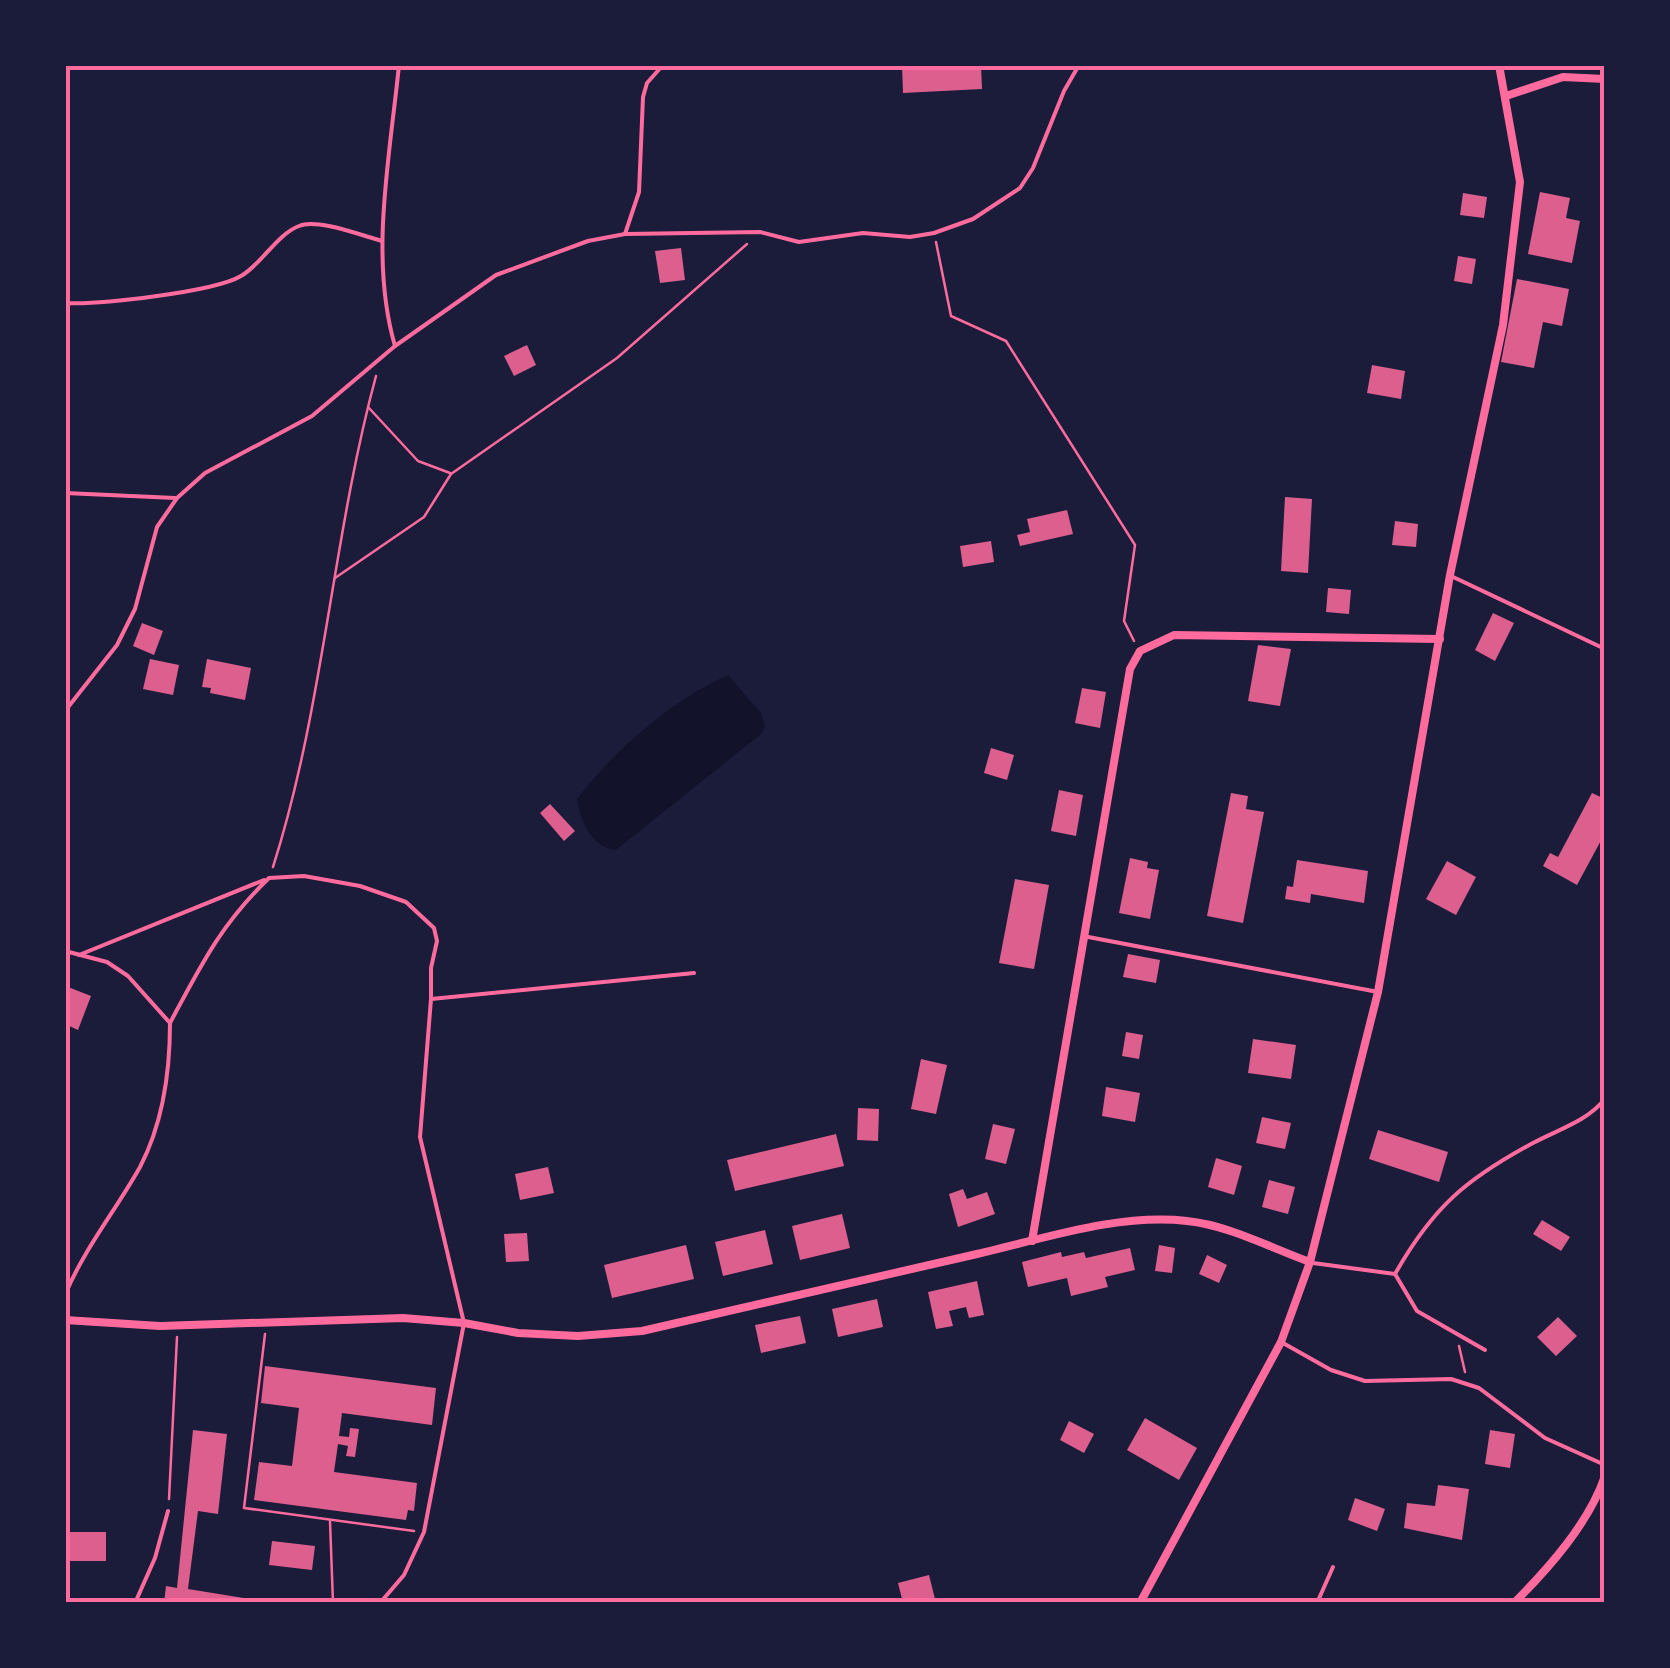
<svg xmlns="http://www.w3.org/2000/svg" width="1670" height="1668" viewBox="0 0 1670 1668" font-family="Rubik,sans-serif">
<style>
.water{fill:#12122b}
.building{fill:#dd5f8e}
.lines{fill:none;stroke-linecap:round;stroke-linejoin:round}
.path{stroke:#ff6b9d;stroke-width:2.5}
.service{stroke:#ff6b9d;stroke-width:4}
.minor{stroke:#ff6b9d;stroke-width:8}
.neatline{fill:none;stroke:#ff6b9d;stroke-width:4}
</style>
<rect width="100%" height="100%" fill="#1b1b3a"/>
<path class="water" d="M728,675L761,713L765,727L761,734L616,850C591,847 581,822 577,799C616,749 669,702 728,675Z"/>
<g class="building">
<path d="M902,65H981L982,89L903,93Z"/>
<path d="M1540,192L1570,198L1566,218L1580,221L1572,263L1528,254Z"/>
<path d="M1463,193L1487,197L1484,218L1460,215Z"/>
<path d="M681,248L685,280L660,283L655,251Z"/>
<path d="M1458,256L1476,259L1472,284L1454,281Z"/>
<path d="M1517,279L1569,289L1562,326L1543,322L1534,368L1501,362Z"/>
<path d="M527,345L536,365L514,376L504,356Z"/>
<path d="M1372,365L1405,371L1401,399L1367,393Z"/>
<path d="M1285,497L1312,499L1308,573L1281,571Z"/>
<path d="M1067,510L1073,534L1020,546L1017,535L1030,532L1027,519Z"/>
<path d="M1395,521L1418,524L1416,547L1392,545Z"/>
<path d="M991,541L994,562L963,567L960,546Z"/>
<path d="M1328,588L1351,590L1349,614L1326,612Z"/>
<path d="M1493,613L1514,623L1495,661L1475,650Z"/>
<path d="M142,623L163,631L154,655L133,646Z"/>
<path d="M1258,645L1291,649L1280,706L1248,701Z"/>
<path d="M150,659L179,665L173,695L143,689Z"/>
<path d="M207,659L251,668L245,700L210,693L211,688L202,687Z"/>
<path d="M1082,688L1106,692L1100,728L1075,723Z"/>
<path d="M991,748L1014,755L1007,780L984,773Z"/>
<path d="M1059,790L1083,795L1076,836L1051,831Z"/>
<path d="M1231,793L1248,796L1246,809L1264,812L1243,923L1207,916Z"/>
<path d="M1592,793L1605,799V833L1577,885L1543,866L1550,853L1558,857Z"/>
<path d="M550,804L575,831L564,841L540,813Z"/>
<path d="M1130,858L1148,862L1147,868L1159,870L1150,919L1119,913Z"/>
<path d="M1297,860L1368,871L1364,903L1311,894L1310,903L1285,899L1287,886L1293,887Z"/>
<path d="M1447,861L1476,877L1456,915L1426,899Z"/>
<path d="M1015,879L1049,885L1034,969L999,963Z"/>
<path d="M1128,954L1160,960L1156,983L1123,977Z"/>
<path d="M68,987L91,996L78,1030L65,1024Z"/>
<path d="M1126,1032L1143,1035L1139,1059L1122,1056Z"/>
<path d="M1253,1039L1296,1045L1291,1079L1248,1073Z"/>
<path d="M921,1059L947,1065L936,1114L911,1109Z"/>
<path d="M1106,1087L1140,1093L1135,1122L1102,1116Z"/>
<path d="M858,1108L879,1109L878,1141L857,1140Z"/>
<path d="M1262,1117L1291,1123L1285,1149L1256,1143Z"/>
<path d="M993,1124L1015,1129L1006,1164L985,1159Z"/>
<path d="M1378,1130L1448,1152L1439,1182L1369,1159Z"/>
<path d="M836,1134L844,1166L735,1191L727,1160Z"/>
<path d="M1216,1158L1242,1166L1234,1195L1208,1187Z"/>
<path d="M548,1167L554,1193L520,1200L515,1174Z"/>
<path d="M1269,1180L1295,1187L1288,1214L1262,1207Z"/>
<path d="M963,1189L967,1199L987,1192L995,1214L958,1227L949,1194Z"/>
<path d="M842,1214L850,1248L800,1260L792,1226Z"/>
<path d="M1542,1220L1570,1237L1561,1251L1533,1234Z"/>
<path d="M765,1230L773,1264L723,1276L715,1242Z"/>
<path d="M527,1233L529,1261L506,1262L504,1234Z"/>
<path d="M686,1245L694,1279L612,1298L604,1265Z"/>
<path d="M1159,1245L1175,1248L1172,1273L1155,1271Z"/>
<path d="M1130,1248L1135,1270L1105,1277L1108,1287L1071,1296L1067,1278L1028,1287L1022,1262L1061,1252L1062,1257L1084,1252L1086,1258Z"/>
<path d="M1207,1255L1227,1265L1219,1283L1199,1274Z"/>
<path d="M977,1281L984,1315L969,1318L966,1307L949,1311L953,1326L936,1329L928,1292Z"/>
<path d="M877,1299L883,1327L838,1337L832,1309Z"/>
<path d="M800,1316L806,1343L761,1353L755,1325Z"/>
<path d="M1558,1317L1577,1336L1556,1356L1537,1337Z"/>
<path d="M265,1366L436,1388L432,1425L342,1413L339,1436L349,1437L350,1428L359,1429L355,1457L346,1456L348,1446L338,1444L334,1472L417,1483L414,1511L408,1510L406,1520L254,1500L259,1462L292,1466L299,1408L261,1403Z"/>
<path d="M1145,1418L1197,1448L1179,1480L1127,1450Z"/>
<path d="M1069,1421L1094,1434L1084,1453L1060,1440Z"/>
<path d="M193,1430L227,1434L218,1514L198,1511L188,1589L275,1603H164L166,1586L177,1588Z"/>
<path d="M1490,1430L1515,1434L1510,1468L1485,1464Z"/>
<path d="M1438,1485L1469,1489L1462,1540L1404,1528L1407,1503L1435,1506Z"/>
<path d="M1355,1498L1385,1509L1377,1531L1348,1520Z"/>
<rect x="65" y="1532" width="41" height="29"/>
<path d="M272,1541L315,1546L312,1570L269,1565Z"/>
<path d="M929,1575L936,1603H903L898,1583Z"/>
</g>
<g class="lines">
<g class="path">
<path d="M936,242L951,316L1006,341L1135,545L1124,621L1134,641"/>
<path d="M369,408L418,461L450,473"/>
<path d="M335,578L424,517L451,474L617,358L747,244"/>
<path d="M273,867C324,707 332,538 376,376"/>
<path d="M265,1334L244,1508L414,1531"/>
<path d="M1459,1346L1465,1372"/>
<path d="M169,1499L177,1337"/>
<path d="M330,1521L333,1603"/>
</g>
<g class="service">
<path d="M625,234L639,192L643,97L647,83L663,65"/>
<path d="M65,303C98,305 214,292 241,276C262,264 276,235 299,226C317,218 363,236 382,241"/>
<path d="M395,346C369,257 390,156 399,65"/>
<path d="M65,493L175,498"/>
<path d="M1451,576L1605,649"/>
<path d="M65,711L117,645L135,609L157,527L177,498L205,473L312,416L395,346L496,275L588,241L625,234L760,232L799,242L863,233L910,237L934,233L973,219L1020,188L1033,168L1064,91L1079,65"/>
<path d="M1083,936L1378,992"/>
<path d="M65,951L107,962L128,976L170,1023C170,1072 163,1123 140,1167C116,1210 84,1249 65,1295"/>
<path d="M79,955L264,880"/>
<path d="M431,999L694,973"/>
<path d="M170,1023C201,965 221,924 269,878L304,876L360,886L406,902L434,928L437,941L431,968V999L420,1137L464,1323L424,1532L404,1575L380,1603"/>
<path d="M1313,1263L1395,1274L1417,1311L1485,1350"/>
<path d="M1395,1274C1433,1207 1466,1179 1533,1143C1559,1129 1586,1122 1605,1099"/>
<path d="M1283,1343L1331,1370L1365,1381L1451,1379L1479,1388L1545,1438L1605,1465"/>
<path d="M135,1603L155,1558L168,1511"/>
<path d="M1317,1603L1333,1567"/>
</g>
<g class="minor">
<path d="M1506,96L1563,77L1605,79"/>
<path d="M1032,1241L1130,669L1140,651L1174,635L1440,639"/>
<path d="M65,1320L160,1326L403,1318L464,1323L518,1333L578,1336L642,1331C753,1306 865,1280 977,1254C1043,1239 1118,1213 1187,1221C1228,1225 1271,1248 1310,1262"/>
<path d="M1140,1603L1281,1342L1310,1262L1378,992L1450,575L1503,325L1520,182L1499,65"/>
<path d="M1514,1603C1549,1568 1589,1523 1605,1476"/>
</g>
</g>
<rect width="1670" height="1668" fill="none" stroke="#1b1b3a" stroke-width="135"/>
<rect x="68" y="68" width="1534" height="1532" class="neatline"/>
</svg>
